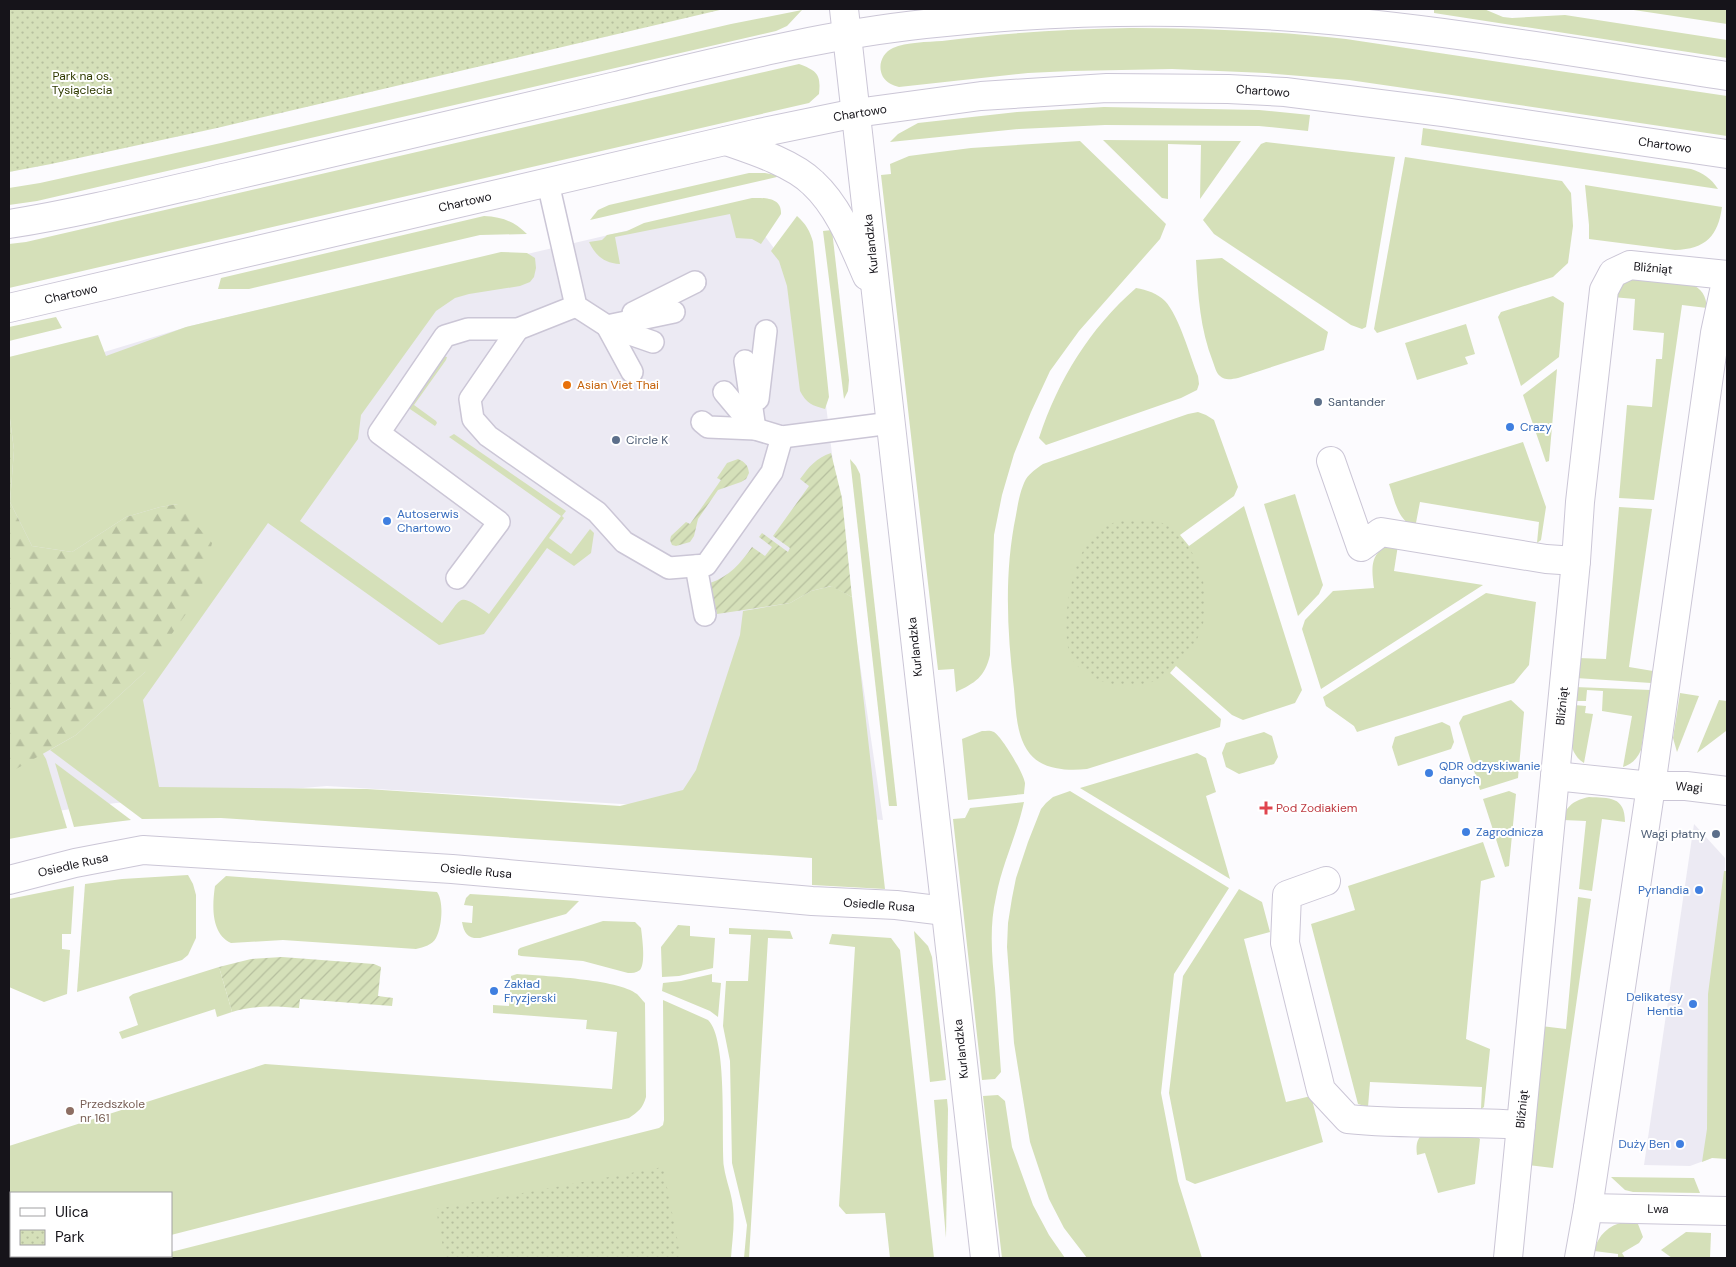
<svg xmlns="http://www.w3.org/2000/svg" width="1736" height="1267" viewBox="0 0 1736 1267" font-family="'DM Sans',sans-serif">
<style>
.built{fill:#eceaf3}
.grass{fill:#d5e0b9}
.forest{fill:url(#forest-firs)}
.park{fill:url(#park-dots)}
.garden{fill:url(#garden-furrows)}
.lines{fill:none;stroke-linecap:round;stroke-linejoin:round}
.service-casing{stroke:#cbc6d6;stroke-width:24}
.minor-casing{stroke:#cbc6d6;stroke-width:30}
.tertiary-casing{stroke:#cbc6d6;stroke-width:30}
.service{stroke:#fff;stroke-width:21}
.minor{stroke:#fff;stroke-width:28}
.tertiary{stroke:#fff;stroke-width:28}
.food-dot{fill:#e8710a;stroke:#fff;stroke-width:2}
.service-dot{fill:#5c6f8a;stroke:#fff;stroke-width:2}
.shop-dot{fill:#3f7fe0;stroke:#fff;stroke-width:2}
.health-dot{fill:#e0444e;stroke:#fff;stroke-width:2}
.education-dot{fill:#8d6e63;stroke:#fff;stroke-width:2}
.labels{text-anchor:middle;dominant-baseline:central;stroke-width:4;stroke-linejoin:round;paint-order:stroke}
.park-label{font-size:12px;fill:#2f3a01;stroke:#fff}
.street-label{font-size:12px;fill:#16141a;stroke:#fff}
.food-label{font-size:12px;fill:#c56008;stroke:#fff;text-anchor:start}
.service-label{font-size:12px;fill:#4e5e75;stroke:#fff;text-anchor:start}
.shop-label{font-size:12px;fill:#366cbe;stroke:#fff;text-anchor:start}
.health-label{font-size:12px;fill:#be3a42;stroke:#fff;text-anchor:start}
.education-label{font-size:12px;fill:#785e54;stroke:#fff;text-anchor:start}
</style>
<defs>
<pattern id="forest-firs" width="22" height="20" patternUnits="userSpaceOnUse" patternTransform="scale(1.25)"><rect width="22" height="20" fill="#d5e0b9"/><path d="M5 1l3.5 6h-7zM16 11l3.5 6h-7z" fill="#b6bf9e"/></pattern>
<pattern id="park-dots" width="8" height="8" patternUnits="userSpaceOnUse" patternTransform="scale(1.25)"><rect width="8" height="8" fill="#d5e0b9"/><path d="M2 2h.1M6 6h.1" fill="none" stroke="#b6bf9e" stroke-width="1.8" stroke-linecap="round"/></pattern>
<pattern id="garden-furrows" width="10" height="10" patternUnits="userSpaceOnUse" patternTransform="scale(1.25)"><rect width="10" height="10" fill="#d5e0b9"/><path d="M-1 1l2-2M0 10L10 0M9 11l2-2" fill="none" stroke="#b6bf9e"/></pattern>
</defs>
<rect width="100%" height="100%" fill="#fcfbfe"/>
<g class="built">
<path d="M741,204L788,267L825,397L847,576L883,820L327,786L116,803L57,811L9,820V374L91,356L190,326L437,268L433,276Z"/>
<path d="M1694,824L1725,858L1720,1155L1690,1166L1644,1165Z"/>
</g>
<g class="grass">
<path d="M1434,9H1484L1503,17L1512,18L1565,15L1727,40V58L1434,13Z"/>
<path d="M1627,9H1727V24Z"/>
<path d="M802,10L787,26L776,31L37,201L9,205V188L40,183L221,143L731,24Z"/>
<path d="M1130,28C1202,28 1274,31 1346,39L1727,96V136L1411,89L1349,80L1265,73L1172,69L1071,71L1028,73L899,87C892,85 887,83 883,77C877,66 882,53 893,48C906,42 928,42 942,41C1004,33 1067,29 1130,28Z"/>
<path d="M799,64C818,71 821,75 819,94L809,103L9,288V244L26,242Z"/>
<path d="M1104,107L1259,110L1310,115L1308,131L1259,126L1105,125L1019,129L890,142L898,134L918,123L1017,112Z"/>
<path d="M1423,128L1691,169C1703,173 1711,178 1718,189L1421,145Z"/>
<path d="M1103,140L1241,141L1200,199L1201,145L1168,144V199L1162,198Z"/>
<path d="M1080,141L1166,224L1160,239L1079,331L1050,371L1031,412L1014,454L1002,495L994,535L990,655C985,677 975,683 956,692L954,669L938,670L881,175L891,174L890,164L909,156L924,154L971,148Z"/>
<path d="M1266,142L1395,157L1366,327L1362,329L1351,325L1214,234L1203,220L1261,144Z"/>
<path d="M1405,157L1562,181L1571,193L1573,226L1568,263L1553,277L1377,333L1374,329Z"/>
<path d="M749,173H765L781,176L590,220L598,210L609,205Z"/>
<path d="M1585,185L1722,207C1718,236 1706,249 1675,250L1589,239V225Z"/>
<path d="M752,198C764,198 782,197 781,214L761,244L752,239L736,238L730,214L615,237L620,264C604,263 596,256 589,242L602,240L607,235L627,231L644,223Z"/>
<path d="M484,216C502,217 514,221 527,234L480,235L249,289H218L221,278Z"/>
<path d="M797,216C806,224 810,231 813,242L829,397L825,409C813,406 806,403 800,391L787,286L779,261L771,251Z"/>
<path d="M832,230L849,380L848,391L844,399L823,231Z"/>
<path d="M501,252L527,253L535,258L536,268L534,277L530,282L520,286L469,294L455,298L436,311L361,415L358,439L300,521L442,623C464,596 457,592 489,614L561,516L449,437L454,434L566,511L562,516L564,518L549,538L571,554L590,529L594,533L591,553L574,566L547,548L484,634L439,645L268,523L143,700L159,787L367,789L620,806L683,790L696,770L740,635L743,611L790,603L811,591L832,586L852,597L885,889L812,885V858L221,818L142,819L50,750L76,735L145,672L178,504L160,507L126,517L72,552L32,546L10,502L14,450L9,411V357L98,335L106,356L186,327Z"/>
<path d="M1222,258L1328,332L1324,350L1238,378C1232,379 1225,381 1220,376C1216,373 1215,367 1213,362C1200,329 1198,295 1196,260Z"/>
<path d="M1628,278L1690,284C1702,288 1706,296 1707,308L1682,305L1654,500L1619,498L1627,405L1652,407L1656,359H1662L1664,333L1633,330L1635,299L1612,297L1615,289Z"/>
<path d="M1136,288C1147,290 1157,293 1165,301C1179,316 1190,356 1198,376L1199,384L1197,390L1181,398L1046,445L1039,438C1058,380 1090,328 1136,288Z"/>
<path d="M1553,296L1564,303L1559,357L1521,386L1498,317L1501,312Z"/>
<path d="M56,317L62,328L9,341V327Z"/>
<path d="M1466,324L1475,354L1465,357L1468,364L1417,380L1405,343Z"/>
<path d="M442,356L447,357L446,360L414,405L436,421L437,423L435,426L407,407Z"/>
<path d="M1557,369L1549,461L1546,462L1523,395Z"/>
<path d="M1198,412L1206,415L1214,420L1238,487L1234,496L1180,535L1189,546L1244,506L1302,690L1295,703L1243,720L1232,715L1176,666L1170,673L1221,719L1220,727L1087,769C1068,771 1043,770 1030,754C1016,737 1016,710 1014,689C1007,631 1004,573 1016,515C1018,504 1020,490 1026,479C1030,473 1037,468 1043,464L1188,414Z"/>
<path d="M1523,442L1546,507L1541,540L1537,543L1539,522L1420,502L1415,528C1397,519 1395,501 1389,484Z"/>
<path d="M850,459L856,466L860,474L897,806H889Z"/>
<path d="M1295,494L1323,585L1319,594L1298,616L1264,504Z"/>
<path d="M1619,507L1652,509L1629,667L1653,671L1651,683L1576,678L1578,658L1606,659Z"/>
<path d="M1388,545H1398L1394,571L1483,585L1321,689L1302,629L1305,620L1333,591L1374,588C1372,569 1369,555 1388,545Z"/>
<path d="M1486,593L1536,602L1529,665L1514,683L1357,732L1354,726L1326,706L1323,697Z"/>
<path d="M1575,687L1651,690L1641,750C1637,759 1632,764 1623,767L1632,716L1602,711L1603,691L1587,690L1586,701H1574Z"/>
<path d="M1680,693L1699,696L1677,752L1673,738Z"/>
<path d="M1511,700L1524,712L1518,778L1480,790L1459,723L1463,716Z"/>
<path d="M1719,700L1727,701V732L1726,731L1697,753Z"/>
<path d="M1574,705L1586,706L1585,713L1593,714L1584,763C1564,750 1572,726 1574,705Z"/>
<path d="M1442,722L1450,726L1454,742L1451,749L1398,766L1392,747L1395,737Z"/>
<path d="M9,724L40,749L46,759L67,828L9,839Z"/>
<path d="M982,731C986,731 990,730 994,732C1002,737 1023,772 1025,783C1025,786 1024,791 1024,794L968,800L962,739Z"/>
<path d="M1264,732L1272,736L1278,757L1274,764L1239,774L1226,767L1222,753L1226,743Z"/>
<path d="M1197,753L1206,758L1216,792L1206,796L1230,879L1080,788Z"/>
<path d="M55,763L131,820L74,827Z"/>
<path d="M1070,791L1229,888L1174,974L1161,1093L1178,1181L1202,1258H1087L1064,1228L1049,1199L1030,1142L1014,1043L1007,947L1008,923L1012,898L1016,878L1028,842L1041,809L1046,803L1053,797Z"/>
<path d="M1509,791L1516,794L1509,866L1505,867L1483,799Z"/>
<path d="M1589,797C1609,798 1625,796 1625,822L1602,819L1592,891L1579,889L1586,821L1563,820C1566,805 1575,800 1589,797Z"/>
<path d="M1024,802C1017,835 1002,864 996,897C989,927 992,958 995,988C997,1016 999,1044 1001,1072L995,1079L982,1080L953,819L965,818L970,808Z"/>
<path d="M1483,842L1495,877L1481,881L1466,1039L1490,1049L1484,1107L1481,1109L1482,1087L1370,1082L1368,1107L1358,1104L1311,924L1355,910L1348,886Z"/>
<path d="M1724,871H1727V1159L1712,1158L1702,1162L1707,1129L1708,994Z"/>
<path d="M188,875L193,884L196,895V938L188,955L182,960L77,992L85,884L122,879Z"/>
<path d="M226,876L437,892C444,901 442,927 436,938C432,945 424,947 416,949L283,940L231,943C211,934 212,906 215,886Z"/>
<path d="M74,886L71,934H62V949L70,950L67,994L44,1002L9,987V899Z"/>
<path d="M1239,889L1262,902L1270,932L1244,939L1286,1102L1311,1096L1323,1142L1195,1184L1186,1180L1169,1093L1183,976Z"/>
<path d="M470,894L579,901L566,914L480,938C469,939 464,934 462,922L472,923L473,906L464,905L466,898Z"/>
<path d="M1578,897L1591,899L1553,1168L1528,1165L1541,1026L1566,1029Z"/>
<path d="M603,921L635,922L641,928C642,937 646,963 640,970C636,973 632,973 628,973L583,961L521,956L518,955V950L520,948Z"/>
<path d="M678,925L690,926V936L715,938L713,968L679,976L662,977L661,947Z"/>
<path d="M729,928L790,931L793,939L768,938L749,1258H744L747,1225L732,1163L730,1061L723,1026L726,981H748L751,935L729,934Z"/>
<path d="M914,931L928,946L932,957L946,1080L930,1082Z"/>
<path d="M832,934L891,938L900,950L934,1258H890L885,1213L846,1214L839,1206L855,947L829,944Z"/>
<path d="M219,967L232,1012L217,1017L215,1009L122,1039L119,1032L138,1025L129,997L133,994Z"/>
<path d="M517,974C543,976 618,979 637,994C640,997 642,1000 645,1003L646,1097C643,1108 638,1112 629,1118L171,1235V1193H11V1256H91L82,1258H9V1146L265,1064L612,1089L617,1032L586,1029L587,1020L493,1013V1005L509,1006L511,976Z"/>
<path d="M712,974V982L721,983L718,1017L710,1011L662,991L663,983L681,981Z"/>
<path d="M663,1000L708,1020C728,1039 721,1136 724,1167C726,1181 732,1194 733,1208C735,1224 732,1242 731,1258H148L158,1256H171V1252L659,1128L663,1125L664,1120Z"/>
<path d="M998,1095L1005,1101L1012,1147L1033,1205L1049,1235L1065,1258H1002L983,1096Z"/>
<path d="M947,1099L948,1109L946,1238L934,1100Z"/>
<path d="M1423,1133L1475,1135L1480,1139L1475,1184L1438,1193L1425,1153L1417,1155C1416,1146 1416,1140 1423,1133Z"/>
<path d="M1611,1177L1694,1178L1700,1193L1633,1192L1625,1190Z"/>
<path d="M1624,1222H1633L1638,1224L1643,1237L1639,1243L1622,1253L1625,1258H1618V1254L1594,1251C1598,1235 1609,1225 1624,1222Z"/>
<path d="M1686,1232L1711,1233L1710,1258H1672L1661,1250Z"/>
</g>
<path class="forest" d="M9,412L14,450L10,502L32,546L72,552L126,517L160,507L178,504L212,543L200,594L145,672L76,735L9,773Z"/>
<g class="park">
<path d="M9,9H724L217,128L51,164L9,172Z"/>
<path d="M1139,519C1147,520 1155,521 1162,523C1173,527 1181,536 1187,545C1206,570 1213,613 1196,641C1192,649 1185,656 1179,662C1173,668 1168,675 1159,679C1145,686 1126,686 1111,684C1099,682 1076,669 1071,657C1059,627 1071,550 1100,530C1111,521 1126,520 1139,519Z"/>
<path d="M663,1167L681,1258H445L436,1209Z"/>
</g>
<g class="garden">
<path d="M831,453L842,498L852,597L831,586L811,591L790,603L717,614L710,583C730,576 740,564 752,547L765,556L772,547L759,537L762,533L788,552L790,548L773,536L809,486L800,479C809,467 816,458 831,453Z"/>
<path d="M738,459C745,462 748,465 749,473L746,479L741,482L718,490L698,519L694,536L690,542L676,546L672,545L670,540L671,536L686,522L690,524L721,480L717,478L727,463Z"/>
<path d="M282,957L374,964L381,967L378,996L393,998L392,1006L300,999L299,1008C276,1006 254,1005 232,1012L219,967L251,959Z"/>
</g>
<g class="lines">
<defs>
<g id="service">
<path d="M548,183L576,306L607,326L653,342"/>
<path d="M633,313L695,282"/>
<path d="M518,329L470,399L473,419L488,436L597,512L624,542L669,568L706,565L772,472L782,437"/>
<path d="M632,372L607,326L674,312"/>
<path d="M724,392L755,429L782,437L891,423"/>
<path d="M758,399L766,331"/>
<path d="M702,422L708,427L755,429L745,361"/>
<path d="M696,566L705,615"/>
<path d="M457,578L499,522L379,433L445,336L468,329H518L576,306"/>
</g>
<g id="minor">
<path d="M844,9L985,1258"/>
<path d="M726,141C752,150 793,163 813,183C839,207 853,244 867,276"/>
<path d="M1331,461L1361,547L1381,532L1546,559L1576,561"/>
<path d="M1555,776L1651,786H1686L1727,791"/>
<path d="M9,880L75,863L143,850L452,869L812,901L896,905L945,911"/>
<path d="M1326,881L1287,895L1285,943L1321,1090L1348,1119C1405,1125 1463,1121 1521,1125"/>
<path d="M1588,1208L1727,1211"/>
<path d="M1508,1258L1576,561L1580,502L1604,290L1613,273L1630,265L1727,275"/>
<path d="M1579,1258L1588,1208L1651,786L1715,333L1727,277"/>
</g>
<g id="tertiary">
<path d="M9,224C84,212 158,193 232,176C360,147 488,117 616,86C718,62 821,35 925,24C1047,11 1170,8 1293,17C1438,28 1583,54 1727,76"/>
<path d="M9,308L759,133L856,113L981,96L1107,88L1228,89L1285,92L1443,112L1727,154"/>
</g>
</defs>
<use href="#service" class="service-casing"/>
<use href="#minor" class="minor-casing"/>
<use href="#tertiary" class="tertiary-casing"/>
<use href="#service" class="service"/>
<use href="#minor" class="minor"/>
<use href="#tertiary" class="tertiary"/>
</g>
<circle class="food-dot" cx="567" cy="385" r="5"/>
<g class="service-dot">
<circle cx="1318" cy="402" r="5"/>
<circle cx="616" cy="440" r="5"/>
<circle cx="1716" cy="834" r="5"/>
</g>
<g class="shop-dot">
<circle cx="1510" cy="427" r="5"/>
<circle cx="387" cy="521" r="5"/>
<circle cx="1429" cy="773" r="5"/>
<circle cx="1466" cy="832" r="5"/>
<circle cx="1699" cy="890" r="5"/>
<circle cx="494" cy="991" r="5"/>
<circle cx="1693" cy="1004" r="5"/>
<circle cx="1680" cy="1144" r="5"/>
</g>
<path class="health-dot" d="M1263.5 800.5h5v5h5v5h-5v5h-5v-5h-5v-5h5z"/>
<circle class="education-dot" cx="70" cy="1111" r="5"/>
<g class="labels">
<g class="park-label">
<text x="82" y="76">Park na os.<tspan x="82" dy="14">Tysiąclecia</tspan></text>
</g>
<g class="street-label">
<text transform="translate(1263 91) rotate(4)">Chartowo</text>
<text transform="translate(860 113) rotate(-9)">Chartowo</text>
<text transform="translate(1665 145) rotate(8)">Chartowo</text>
<text transform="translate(465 202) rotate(-13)">Chartowo</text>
<text transform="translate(871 244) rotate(-96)">Kurlandzka</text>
<text transform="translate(1653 268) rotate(5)">Bliźniąt</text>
<text transform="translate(71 294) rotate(-13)">Chartowo</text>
<text transform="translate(915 647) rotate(-96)">Kurlandzka</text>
<text transform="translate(1562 706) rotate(-84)">Bliźniąt</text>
<text transform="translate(1689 787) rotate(4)">Wagi</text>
<text transform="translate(73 865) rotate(-13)">Osiedle Rusa</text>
<text transform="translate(476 871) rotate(5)">Osiedle Rusa</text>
<text transform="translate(879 905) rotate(4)">Osiedle Rusa</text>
<text transform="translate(961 1049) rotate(-96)">Kurlandzka</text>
<text transform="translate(1522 1109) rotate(-84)">Bliźniąt</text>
<text transform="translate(1658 1209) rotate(1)">Lwa</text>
</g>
<g class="food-label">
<text x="577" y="385">Asian Viet Thai</text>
</g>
<g class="service-label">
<text x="1328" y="402">Santander</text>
<text x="626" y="440">Circle K</text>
<text x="1706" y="834" text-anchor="end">Wagi płatny</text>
</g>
<g class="shop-label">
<text x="1520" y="427">Crazy</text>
<text x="397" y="514">Autoserwis<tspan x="397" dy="14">Chartowo</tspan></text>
<text x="1439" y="766">QDR odzyskiwanie<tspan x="1439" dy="14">danych</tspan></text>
<text x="1476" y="832">Zagrodnicza</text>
<text x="1689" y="890" text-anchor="end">Pyrlandia</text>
<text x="504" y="984">Zakład<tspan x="504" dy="14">Fryzjerski</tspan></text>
<text x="1683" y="997" text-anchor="end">Delikatesy<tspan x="1683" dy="14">Hentia</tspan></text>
<text x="1670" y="1144" text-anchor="end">Duży Ben</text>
</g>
<g class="health-label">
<text x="1276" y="808">Pod Zodiakiem</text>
</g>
<g class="education-label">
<text x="80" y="1104">Przedszkole<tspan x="80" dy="14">nr 161</tspan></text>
</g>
</g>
<rect width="1736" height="1267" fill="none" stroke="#16141a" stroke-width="20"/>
<rect x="10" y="1192" width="162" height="65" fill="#ffffff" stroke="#a2a1a3"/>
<rect x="20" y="1208" width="25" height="8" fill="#ffffff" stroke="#a2a1a3"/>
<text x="55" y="1217" font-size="15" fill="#16141a">Ulica</text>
<rect x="20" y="1230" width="25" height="15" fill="url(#park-dots)" stroke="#a2a1a3"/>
<text x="55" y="1242" font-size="15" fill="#16141a">Park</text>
</svg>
